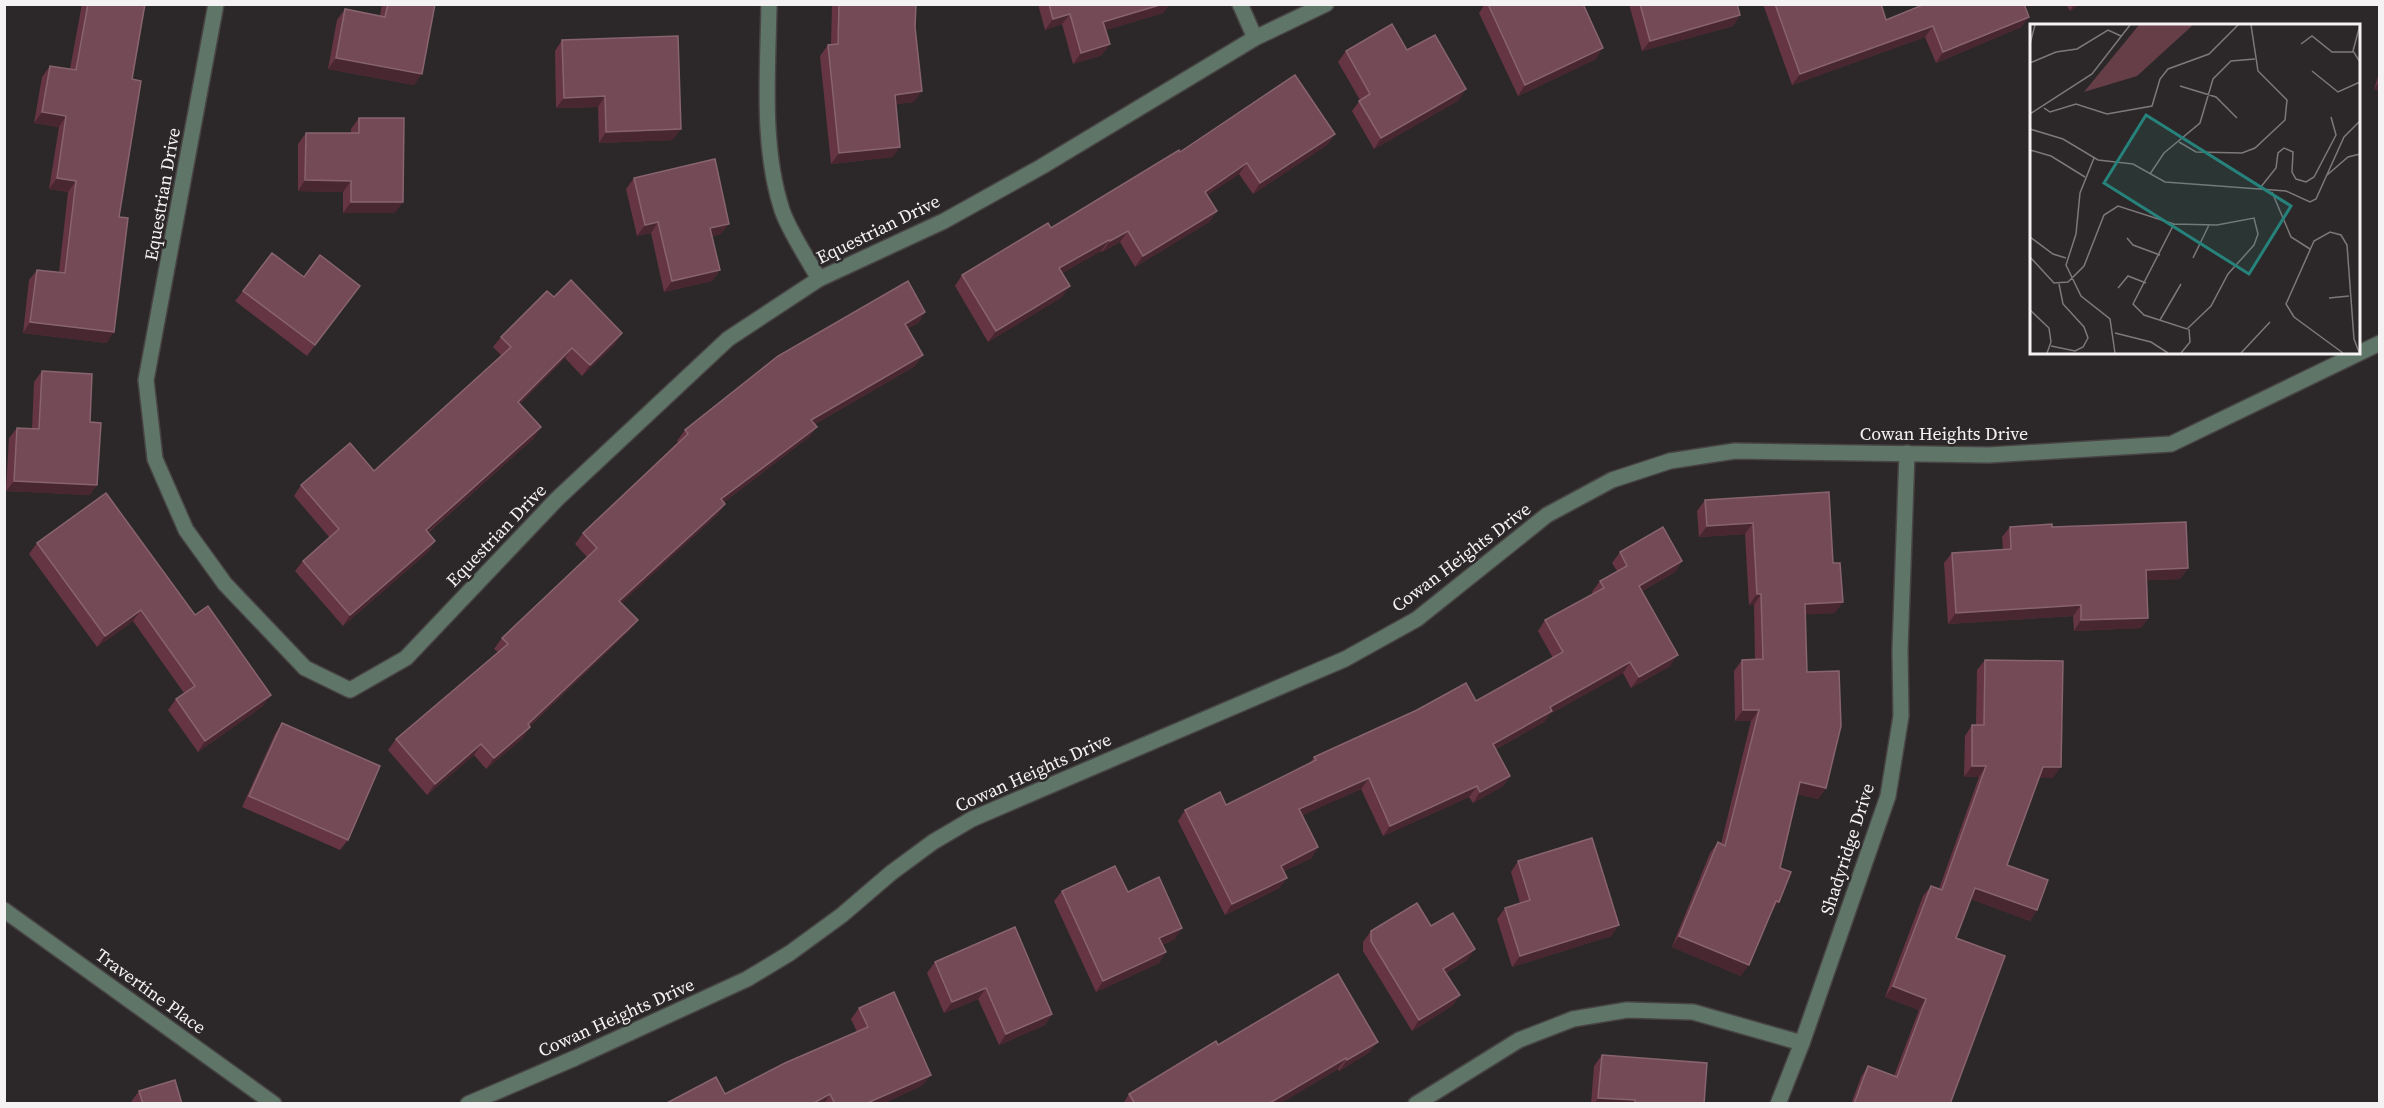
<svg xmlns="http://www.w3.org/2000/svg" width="2384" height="1108" viewBox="0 0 2384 1108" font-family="'Source Serif 4',serif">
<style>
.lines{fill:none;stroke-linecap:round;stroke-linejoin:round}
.minor-casing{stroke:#484445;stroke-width:18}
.tertiary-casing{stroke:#484445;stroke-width:18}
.minor{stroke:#5f7567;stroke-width:15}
.tertiary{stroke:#5f7567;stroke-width:15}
.wall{fill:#653543}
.shaded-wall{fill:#482731}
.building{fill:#744a56;stroke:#88646f;stroke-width:1.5}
.labels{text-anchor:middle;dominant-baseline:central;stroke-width:5;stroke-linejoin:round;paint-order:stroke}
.street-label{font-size:18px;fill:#f5f2f3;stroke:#2c2829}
.inset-road{fill:none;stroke:#7c797a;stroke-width:1.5}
.view{fill:#26827b;fill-opacity:0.15;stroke:#26827b;stroke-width:3}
.inset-edge{fill:none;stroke:#f5f2f3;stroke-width:3}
</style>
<rect width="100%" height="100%" fill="#2c2829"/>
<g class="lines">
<defs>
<g id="minor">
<path d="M216,4L146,380L155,459L186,530L225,584L305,668L350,690L406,658L557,499L728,339L819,279L944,221L1041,167L1255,38L1326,4"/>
<path d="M769,4C768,71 761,146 782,210C789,231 808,259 819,279"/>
<path d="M1240,4L1255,38"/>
<path d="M4,910L274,1104"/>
<path d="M1416,1104L1519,1040L1573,1019L1627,1010L1693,1012L1802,1043"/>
<path d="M1778,1104L1802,1043L1888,796L1901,716L1900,650L1907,453"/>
</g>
<path id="tertiary" d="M468,1104L575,1058L747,979L790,953L842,915L891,873L933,842L972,819L1345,659L1417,619L1547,515L1612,480L1670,461L1735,451L1989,455L2171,444L2380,343"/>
</defs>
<use href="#minor" class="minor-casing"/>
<use href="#tertiary" class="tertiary-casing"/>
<use href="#minor" class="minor"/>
<use href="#tertiary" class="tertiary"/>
</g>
<g class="wall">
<path d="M82,4H145L132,79L107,343L23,333L29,280L37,270L59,272L68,192L49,189L59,127L34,123L42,77L50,66L70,69Z"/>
<path d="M382,4H435L414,85L328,69L337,20L345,9L380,16Z"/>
<path d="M832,4H916L914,102L896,104L893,157L831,164L820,56L828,45H831Z"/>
<path d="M1038,4H1169L1163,13L1106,30L1102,55L1073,64L1062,24L1045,30Z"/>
<path d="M1485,4H1583L1596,59L1518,96L1479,13Z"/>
<path d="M1629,4H1737L1740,15L1733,26L1642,51Z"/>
<path d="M1763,4H1881L1886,20L2029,17L2021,27L1936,63L1925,37L1792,85Z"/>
<path d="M2066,4H2080L2070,11Z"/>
<path d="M562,40L673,140L599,143L598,107L556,108L555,51Z"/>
<path d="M1407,50L1459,100L1374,149L1352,111L1360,100L1338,62L1346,51Z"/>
<path d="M2379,74V91L2374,89Z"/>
<path d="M359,118L395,213H343V192L298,191V144L306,133H351V129Z"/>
<path d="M1335,134L1327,145L1253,194L1239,174L1207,195L1217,211L1209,222L1135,267L1120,242L1102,252L1101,251L1062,273V297L988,342L955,286L962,275L1051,228L1180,152Z"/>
<path d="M634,178L721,234L712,236L720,270L712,281L664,292L651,233L637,236L626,189Z"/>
<path d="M243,291L352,296L307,356L235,301Z"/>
<path d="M554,297L615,344L582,376L565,358L520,404L534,438L428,533L435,541L428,552L343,626L295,571L303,561L330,538L294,496L301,485L374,471L502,356L493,347L501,337Z"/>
<path d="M925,312L918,323L908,328L923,355L915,366L815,424L817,427L809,437L724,502L725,504L718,514L621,603L638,620L630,630L530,726L523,738L486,769L474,755L427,795L388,750L396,739L498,652L494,649L502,638L587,557L575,544L583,533L678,442L677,441L685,430Z"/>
<path d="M42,371L90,422V495L6,491L9,438L17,428H32L34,382Z"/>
<path d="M1829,492L1835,613L1805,614L1807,672L1826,788L1818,799L1797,794L1780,868L1771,913L1741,976L1672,947L1710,853L1718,842L1721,844L1751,721H1735L1734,671L1742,660H1755L1754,605H1749L1745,534L1699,537L1697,511L1705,500Z"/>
<path d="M2010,527H2052L2188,568L2180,579L2147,580L2148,618L2141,628L2074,631L2073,616L1948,624L1944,563L1952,553L2003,549L2002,537Z"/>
<path d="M37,543L195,615L263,706L198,752L168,710L176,699L184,693L133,621L97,647L29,554Z"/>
<path d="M1620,552L1682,561L1675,572L1642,591L1670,666L1631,688L1623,673L1550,714L1544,722L1496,749L1510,776L1503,786L1473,803L1469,797L1383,836L1361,789L1302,815L1318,847L1311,858L1284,871L1287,878L1279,888L1225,915L1178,821L1185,810L1226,805L1310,763L1314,757L1476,701L1553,658L1538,631L1545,620L1593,594L1592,592L1600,581L1617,571L1612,563Z"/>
<path d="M1985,660L2053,778H2039L2007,865L2037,910L2030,921L1971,899L1956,938L1950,1104H1851L1861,1077L1868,1066L1894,1076L1919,1010L1885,997L1923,896L1931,886L1939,889L1979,777H1964L1965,736L1972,725H1976L1977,670Z"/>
<path d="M282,723L348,840L340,850L242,807L275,734Z"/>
<path d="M1518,861L1619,925L1611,936L1512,967L1497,919L1505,908L1520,903L1511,872Z"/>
<path d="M1062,891L1128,892L1175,939L1162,945L1166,952L1159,963L1096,992L1054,901Z"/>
<path d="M1371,931L1467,960L1446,973L1460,995L1452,1006L1412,1031L1363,951V942Z"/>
<path d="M935,962L1052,1014L1045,1025L999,1045L978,999L944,1013L927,973Z"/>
<path d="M859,1008L923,1085L882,1104H665L725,1094L857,1032L851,1019Z"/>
<path d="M1218,1045L1370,1052L1339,1071L1338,1069L1279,1104H1123L1129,1094Z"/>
<path d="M1602,1055L1704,1104H1591L1594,1066Z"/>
<path d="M139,1091L182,1104H132L131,1102Z"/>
</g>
<g class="shaded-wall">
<path d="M1163,4H1169L1163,13L1096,33L1103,22Z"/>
<path d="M2074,4H2080L2070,11Z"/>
<path d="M1070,14L1062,24L1045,30L1053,19Z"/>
<path d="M1740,15L1733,26L1642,51L1650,41Z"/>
<path d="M2029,17L2021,27L1936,63L1943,52Z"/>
<path d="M1933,26L1925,37L1792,85L1800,74Z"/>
<path d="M1110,44L1102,55L1073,64L1081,53Z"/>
<path d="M1603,48L1596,59L1518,96L1525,85Z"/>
<path d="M336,58L422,74L414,85L328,69Z"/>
<path d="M2379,82V91L2374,89Z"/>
<path d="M1466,89L1459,100L1374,149L1381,138Z"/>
<path d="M922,91L914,102L887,105L895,95Z"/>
<path d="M605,96L598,107L556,108L564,98Z"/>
<path d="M42,112L66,116L59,127L34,123Z"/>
<path d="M681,129L673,140L599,143L606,132Z"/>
<path d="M1335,134L1327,145L1253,194L1260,183Z"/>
<path d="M900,147L893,157L831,164L839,153Z"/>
<path d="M1247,163L1239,174L1197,202L1205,192Z"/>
<path d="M57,178L76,181L68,192L49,189Z"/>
<path d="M305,180L351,181L343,192L298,191Z"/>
<path d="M351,202H403L395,213H343Z"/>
<path d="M1217,211L1209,222L1135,267L1143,256Z"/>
<path d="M658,222L651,233L637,236L645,225Z"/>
<path d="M729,224L721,234L703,239L710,228Z"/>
<path d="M1128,231L1120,242L1102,252L1110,241Z"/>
<path d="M1109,240L1101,251L1052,279L1059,268Z"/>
<path d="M720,270L712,281L664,292L672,281Z"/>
<path d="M1070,286L1062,297L988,342L996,331Z"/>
<path d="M925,312L918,323L898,334L905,324Z"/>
<path d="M30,322L114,332L107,343L23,333Z"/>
<path d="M622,333L615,344L582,376L590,365Z"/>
<path d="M572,348L565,358L511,413L518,402Z"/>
<path d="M923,355L915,366L804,430L811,420Z"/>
<path d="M541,427L534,438L418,541L426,530Z"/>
<path d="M817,427L809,437L713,510L721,499Z"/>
<path d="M14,481L97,485L90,495L6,491Z"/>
<path d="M725,504L718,514L612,612L619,601Z"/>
<path d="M1753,523L1745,534L1699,537L1707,526Z"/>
<path d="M435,541L428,552L343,626L350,615Z"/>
<path d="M1682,561L1675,572L1631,597L1639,586Z"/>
<path d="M2188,568L2180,579L2139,581L2146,570Z"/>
<path d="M1757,594H1761L1754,605H1749Z"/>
<path d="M1843,602L1835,613L1797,615L1805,604Z"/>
<path d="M2081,605L2073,616L1948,624L1956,613Z"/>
<path d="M141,610L133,621L97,647L105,636Z"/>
<path d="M2148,618L2141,628L2074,631L2081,620Z"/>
<path d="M638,620L630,630L520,735L528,724Z"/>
<path d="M1678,655L1670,666L1631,688L1639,677Z"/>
<path d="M1630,662L1623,673L1550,714L1544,722L1485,755L1493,744L1550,707Z"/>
<path d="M271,695L263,706L198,752L205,741Z"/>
<path d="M1743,710H1759L1751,721H1735Z"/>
<path d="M530,727L523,738L486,769L494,758Z"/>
<path d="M481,744L474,755L427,795L435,784Z"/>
<path d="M1972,766H1986L1979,777H1964Z"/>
<path d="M2043,767H2061L2053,778H2035Z"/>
<path d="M1510,776L1503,786L1473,803L1480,792Z"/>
<path d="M1369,778L1361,789L1292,820L1299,809Z"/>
<path d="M1800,782L1826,788L1818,799L1792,793Z"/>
<path d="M1477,786L1469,797L1383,836L1390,826Z"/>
<path d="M1318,847L1311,858L1273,876L1281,866Z"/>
<path d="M1287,878L1279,888L1225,915L1232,904Z"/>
<path d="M1975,888L2037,910L2030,921L1968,898Z"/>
<path d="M1776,901L1779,902L1771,913L1768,911Z"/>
<path d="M1619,925L1611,936L1512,967L1520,956Z"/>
<path d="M1182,928L1175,939L1152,949L1159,938Z"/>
<path d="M1679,936L1749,965L1741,976L1672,947Z"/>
<path d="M1475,949L1467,960L1435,979L1443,969Z"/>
<path d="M1166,952L1159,963L1096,992L1103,981Z"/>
<path d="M1893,986L1926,999L1919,1010L1885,997Z"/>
<path d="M986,988L978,999L944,1013L952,1002Z"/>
<path d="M1460,995L1452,1006L1412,1031L1419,1020Z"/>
<path d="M1052,1014L1045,1025L999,1045L1006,1034Z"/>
<path d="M1378,1042L1370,1052L1339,1071L1347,1060Z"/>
<path d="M1346,1058L1338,1069L1279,1104H1268Z"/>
<path d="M931,1075L923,1085L882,1104H865Z"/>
<path d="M830,1094L824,1104H812Z"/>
<path d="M1598,1098L1635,1100L1632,1104H1594Z"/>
</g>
<g class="building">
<path d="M88,4H145L132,79L141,81L119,217L128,218L114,332L30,322L37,270L65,273L76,181L57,178L66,116L42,112L50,66L76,70Z"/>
<path d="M388,4H435L422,74L336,58L345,9L385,17Z"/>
<path d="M839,4H916L915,27L922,91L895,95L900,147L839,153L828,45L838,44Z"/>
<path d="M1049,4H1163L1103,22L1110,44L1081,53L1070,14L1053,19Z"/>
<path d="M1488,4H1583L1603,48L1525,85Z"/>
<path d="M1640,4H1737L1740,15L1650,41Z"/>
<path d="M1775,4H1881L1886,20L1925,4H2024L2029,17L1943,52L1933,26L1800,74Z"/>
<path d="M1392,24L1407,50L1435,35L1466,89L1381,138L1359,101L1370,94L1346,51Z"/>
<path d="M678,36L681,129L606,132L605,96L564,98L562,40Z"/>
<path d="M1295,75L1335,134L1260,183L1247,163L1205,192L1217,211L1143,256L1128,231L1110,241L1109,240L1059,268L1070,286L996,331L962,275L1048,223L1051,228L1179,150L1180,152Z"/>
<path d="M359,118H404L403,202H351V181L305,180L306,133H359Z"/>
<path d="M715,159L729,224L710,228L720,270L672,281L658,222L645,225L634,178Z"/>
<path d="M272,253L304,277L320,255L360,286L315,345L243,291Z"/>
<path d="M571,280L622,333L590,365L572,348L518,402L541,427L426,530L435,541L350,615L303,561L339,529L301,485L350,443L374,471L511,347L501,337L547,291L554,297Z"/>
<path d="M908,281L925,312L905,324L923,355L811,420L817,427L721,499L725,504L619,601L638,620L528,724L530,727L494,758L481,744L435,784L396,739L508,644L502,638L597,548L583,533L688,434L685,430L778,356Z"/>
<path d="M42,371L92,374L90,422L101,423L97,485L14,481L17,428L39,429Z"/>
<path d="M1829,492L1833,563H1840L1843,602L1805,604L1807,672L1839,671L1841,726L1826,788L1800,782L1780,868L1791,872L1779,902L1776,901L1749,965L1679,936L1718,842L1725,846L1759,710H1743L1742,660L1763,659L1761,594H1757L1753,523L1707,526L1705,500Z"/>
<path d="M106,493L195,615L208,606L271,695L205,741L176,699L195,686L141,610L105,636L37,543Z"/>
<path d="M2186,522L2188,568L2146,570L2148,618L2081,620V605L1956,613L1952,553L2011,549L2010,527L2052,524V527Z"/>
<path d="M1663,527L1682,561L1639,586L1678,655L1639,677L1630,662L1550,707L1552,711L1493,744L1510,776L1480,792L1477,786L1390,826L1369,778L1299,809L1318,847L1281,866L1287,878L1232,904L1185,810L1220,792L1226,805L1316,760L1314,757L1417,710L1466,683L1476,701L1563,652L1545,620L1604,588L1600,581L1627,566L1620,552Z"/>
<path d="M1985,660L2063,661L2061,767H2043L2007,865L2048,880L2037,910L1975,888L1956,938L2005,956L1950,1104H1854L1868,1066L1897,1077L1926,999L1893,986L1931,886L1942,890L1986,766H1972V725H1984Z"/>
<path d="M282,723L380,766L348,840L249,796Z"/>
<path d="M1592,838L1619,925L1520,956L1505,908L1530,900L1518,861Z"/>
<path d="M1115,866L1128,892L1159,877L1182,928L1159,938L1166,952L1103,981L1062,891Z"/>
<path d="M1417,903L1431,926L1453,913L1475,949L1443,969L1460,995L1419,1020L1371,941V931Z"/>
<path d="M1015,927L1052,1014L1006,1034L986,988L952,1002L935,962Z"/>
<path d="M1338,974L1378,1042L1347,1060L1346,1058L1268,1104H1135L1129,1094L1216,1041L1218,1045Z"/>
<path d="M894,992L931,1075L865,1104H835L830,1094L812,1104H665L716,1077L725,1094L785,1063L868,1027L859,1008Z"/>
<path d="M1602,1055L1707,1063L1704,1104H1635V1100L1598,1098Z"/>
<path d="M175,1080L182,1104H143L139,1091Z"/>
</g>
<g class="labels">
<g class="street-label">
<text transform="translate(162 194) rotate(-80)">Equestrian Drive</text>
<text transform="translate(878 229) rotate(-26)">Equestrian Drive</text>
<text x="1944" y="433">Cowan Heights Drive</text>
<text transform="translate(496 535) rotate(-46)">Equestrian Drive</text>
<text transform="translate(1461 557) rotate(-37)">Cowan Heights Drive</text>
<text transform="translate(1033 772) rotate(-24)">Cowan Heights Drive</text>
<text transform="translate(1847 849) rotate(-72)">Shadyridge Drive</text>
<text transform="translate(151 991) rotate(36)">Travertine Place</text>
<text transform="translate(616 1017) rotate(-24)">Cowan Heights Drive</text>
</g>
</g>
<g transform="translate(2030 24)">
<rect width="330" height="330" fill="#2c2829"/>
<path d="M109,1H163L107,52L54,68Z" fill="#663e48"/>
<path class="inset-road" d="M330,1L323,27L330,38M0,20L5,1M271,20L282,12L302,28H323M0,39L26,28L47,25L78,6L91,12M282,47L308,68L330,58M150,62L186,73L207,94M14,84L20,88L46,80L77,90L122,82L130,55L138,45L179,30L208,1M0,90L62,50L100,1M0,105L33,115L68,136L103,140L135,158L256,167L280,178L286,175L314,113L330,97M149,118L166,128L212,129L225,124L255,96L257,76L228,47L221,1M0,126L21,132L55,153M64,134L50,169L46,210L36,241L51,272L80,295L85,329M120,150L134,129L170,99L183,55L201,37L225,35M296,152L318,133L330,130M230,164L246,144L248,129L254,124L263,128L262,148L266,155L276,158L284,153L306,111L301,93M242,168L261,213L280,225M0,213L23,230L36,234M97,214L103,221L130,231M0,233L24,259L38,258L54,242L74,191L88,182L144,200L187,201L224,194L228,210L224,221L198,250L181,282L157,305L114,291L103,280L144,200M163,234L179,201M88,264L98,252L116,259M299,274L319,272M0,286L19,304L21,318L17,329M130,296L151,260M85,309L121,318L138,329M21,322L45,327L53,323L58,314L54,303L33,280L29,260M151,329L160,318L159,305M211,329L240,298M313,329L264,293L256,280L284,217L300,208L311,211L317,221L324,315L329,328"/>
<path class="view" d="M116,91L261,182L219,250L74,159Z"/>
<rect width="330" height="330" class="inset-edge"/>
</g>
<rect width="2384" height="1108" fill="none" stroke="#f5f2f3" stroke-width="12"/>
</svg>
